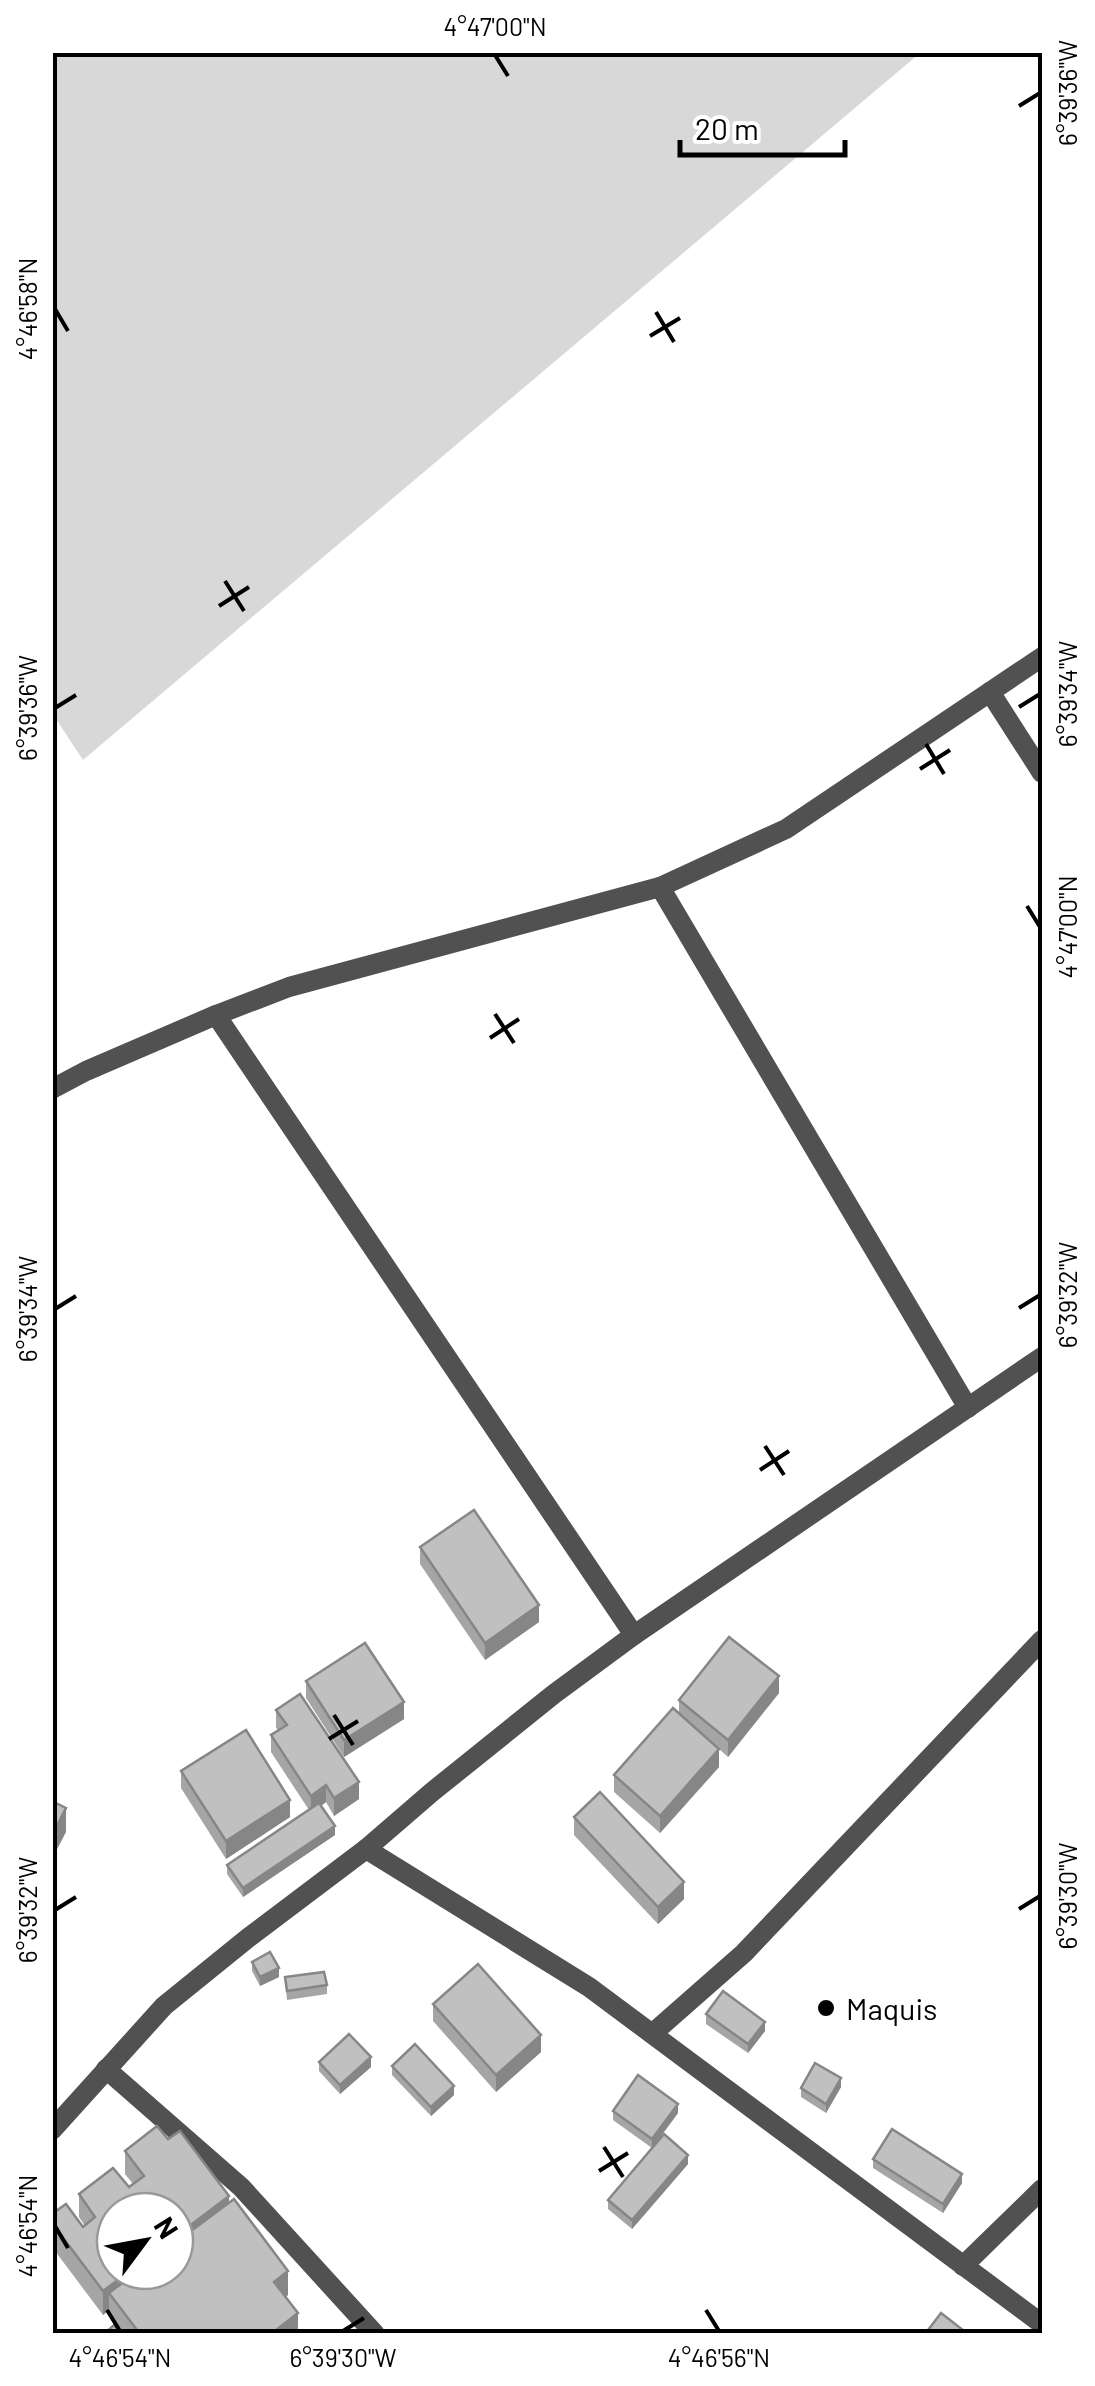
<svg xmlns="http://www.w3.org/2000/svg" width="1095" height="2386" viewBox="0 0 1095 2386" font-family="Barlow,sans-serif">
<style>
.green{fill:#d8d8d8}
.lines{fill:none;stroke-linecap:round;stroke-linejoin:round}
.minor{stroke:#515151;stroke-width:20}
.wall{fill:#a5a5a5}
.shaded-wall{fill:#868686}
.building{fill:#c0c0c0;stroke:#868686;stroke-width:2.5}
.ticks{fill:none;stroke:#000;stroke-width:4}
.poi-dot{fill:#000;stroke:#fff;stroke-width:4}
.labels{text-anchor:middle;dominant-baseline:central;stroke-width:9;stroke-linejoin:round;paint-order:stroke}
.poi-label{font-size:30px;fill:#000;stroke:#fff;text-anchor:start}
.neatline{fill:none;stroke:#000;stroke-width:4}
.ticks-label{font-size:25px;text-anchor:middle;fill:#000}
</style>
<rect width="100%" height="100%" fill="#fff"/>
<path class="green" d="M53,52H920V53L83,760L52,713Z"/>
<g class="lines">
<g class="minor">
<path d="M990,692L1042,773"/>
<path d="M660,887L968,1408"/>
<path d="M216,1015L634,1635"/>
<path d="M52,1089L86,1071L216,1015L289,987L660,887L786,829L1042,657"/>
<path d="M366,1849L589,1987L1042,2324"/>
<path d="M653,2033L744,1953L1042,1640"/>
<path d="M106,2069L241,2187L375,2334"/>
<path d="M52,2130L164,2006L248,1938L366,1849L432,1792L554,1694L634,1635L1042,1357"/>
<path d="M963,2266L1042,2189"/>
</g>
</g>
<g class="wall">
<path d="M420,1547L539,1622L485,1660L420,1564Z"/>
<path d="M306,1681L404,1719L344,1757L306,1698Z"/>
<path d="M779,1693L728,1757L719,1749V1767L660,1833L614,1792V1775L679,1714V1700Z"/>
<path d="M276,1710L359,1799L334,1816L326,1802L321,1806L335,1835L243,1897L227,1874V1865L309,1810L271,1752V1735L278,1731L276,1727Z"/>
<path d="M181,1771L290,1817L226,1859L181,1788Z"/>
<path d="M574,1817L684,1899L658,1924L574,1835Z"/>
<path d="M252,1962L279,1977L260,1986L252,1971Z"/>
<path d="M285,1977L327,1985V1994L287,2000Z"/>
<path d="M433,2004L541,2052L496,2092L433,2021Z"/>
<path d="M706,2014L765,2031L748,2053L706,2024Z"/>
<path d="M319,2062L371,2067L340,2094L319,2071Z"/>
<path d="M392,2066L454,2095L431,2116L392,2075Z"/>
<path d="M841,2087L826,2113L801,2097V2088Z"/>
<path d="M613,2111L678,2113L652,2148L613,2120Z"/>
<path d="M168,2139L229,2202L288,2295L285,2297L298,2334H122L109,2316V2310L103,2315L52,2247V2214L83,2227L85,2226L79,2217V2194L129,2187L133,2184L125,2174V2151Z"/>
<path d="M873,2159L962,2183L943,2213L873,2168Z"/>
<path d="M688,2164L632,2229L608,2209V2200Z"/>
</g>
<g class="shaded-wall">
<path d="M539,1605V1622L485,1660V1643Z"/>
<path d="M779,1676V1693L728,1757V1740Z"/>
<path d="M404,1702V1719L344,1757V1740Z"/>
<path d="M719,1749V1767L660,1833V1816Z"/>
<path d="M359,1782V1799L334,1816V1798Z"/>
<path d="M326,1785V1802L311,1813V1796Z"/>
<path d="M290,1800V1817L226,1859V1841Z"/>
<path d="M66,1808V1832L52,1859V1835Z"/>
<path d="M335,1826V1835L243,1897V1888Z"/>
<path d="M684,1882V1899L658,1924V1907Z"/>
<path d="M279,1968V1977L260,1986V1977Z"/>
<path d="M765,2022V2031L748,2053V2044Z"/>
<path d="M541,2035V2052L496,2092V2075Z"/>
<path d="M371,2057V2067L340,2094V2085Z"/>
<path d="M841,2078V2087L826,2113V2104Z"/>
<path d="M454,2086V2095L431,2116V2107Z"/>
<path d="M678,2104V2113L652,2148V2139Z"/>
<path d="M688,2155V2164L632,2229V2220Z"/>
<path d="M962,2174V2183L943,2213V2204Z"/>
<path d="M229,2196V2220L175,2261V2237Z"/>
<path d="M130,2271H161L109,2293V2310L103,2315V2291Z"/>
<path d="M288,2271V2295L274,2305V2282Z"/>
<path d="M298,2313V2334H271Z"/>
</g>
<g class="building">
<path d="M474,1510L539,1605L485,1643L420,1547Z"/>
<path d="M729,1637L779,1676L728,1740L679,1700Z"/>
<path d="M365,1643L404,1702L344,1740L306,1681Z"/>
<path d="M300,1694L359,1782L334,1798L326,1785L311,1796L271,1735L287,1725L276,1710Z"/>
<path d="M673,1708L719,1749L660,1816L614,1775Z"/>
<path d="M246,1730L290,1800L226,1841L181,1771Z"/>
<path d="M600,1792L684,1882L658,1907L574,1817Z"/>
<path d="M52,1801L66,1808L52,1835Z"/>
<path d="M319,1803L335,1826L243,1888L227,1865Z"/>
<path d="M270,1952L279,1968L260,1977L252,1962Z"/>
<path d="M478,1964L541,2035L496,2075L433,2004Z"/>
<path d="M324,1972L327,1985L287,1991L285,1977Z"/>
<path d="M723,1991L765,2022L748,2044L706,2014Z"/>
<path d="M349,2034L371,2057L340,2085L319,2062Z"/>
<path d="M415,2044L454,2086L431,2107L392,2066Z"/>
<path d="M815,2063L841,2078L826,2104L801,2088Z"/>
<path d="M638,2075L678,2104L652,2139L613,2111Z"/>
<path d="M157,2126L168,2139L180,2131L229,2196L175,2237V2211H115V2271H130L103,2291L52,2223V2214L66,2204L83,2227L95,2217L79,2194L113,2168L129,2187L144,2176L125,2151Z"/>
<path d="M892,2129L962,2174L943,2204L873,2159Z"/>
<path d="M664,2134L688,2155L632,2220L608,2200Z"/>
<path d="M234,2199L288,2271L274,2282L298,2313L271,2334H140L109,2293L138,2271H175V2243Z"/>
<path d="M941,2313L968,2334H925Z"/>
<path d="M114,2325L121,2334H104Z"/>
</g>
<path class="ticks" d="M495,55L508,76M1019,106L1040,93M55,309L68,331M656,312L674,342M650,336L680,318M225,581L244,611M219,606L249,587M1019,707L1040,694M55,708L76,695M926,744L944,774M920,769L950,750M1027,906L1040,927M495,1014L514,1043M490,1038L519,1019M1019,1308L1040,1295M55,1309L76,1296M765,1446L784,1475M760,1470L789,1451M334,1715L353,1745M329,1739L358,1721M1019,1909L1040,1896M55,1910L76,1897M604,2147L623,2177M599,2171L628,2153M55,2226L68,2248M107,2310L120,2331M706,2310L719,2331M343,2331L364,2318"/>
<circle class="poi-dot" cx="826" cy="2008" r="10"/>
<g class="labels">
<g class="poi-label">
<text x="846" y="2008">Maquis</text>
</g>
</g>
<rect width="1095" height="2386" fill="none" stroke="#ffffff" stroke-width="110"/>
<g transform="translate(145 2241) rotate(58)"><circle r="48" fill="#ffffff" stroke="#999999" stroke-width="2.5"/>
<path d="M0-8L18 38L0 25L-18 38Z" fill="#000000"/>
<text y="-15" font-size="28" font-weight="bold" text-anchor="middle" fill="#000000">N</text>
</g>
<path d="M680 140v15h165v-15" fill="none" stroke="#000000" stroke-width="5"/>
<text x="695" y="140" font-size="30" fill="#000000" stroke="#ffffff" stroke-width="8" paint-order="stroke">20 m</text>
<rect x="55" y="55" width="985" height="2276" class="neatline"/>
<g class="ticks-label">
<text x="495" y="36">4°47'00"N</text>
<text transform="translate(1068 93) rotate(-90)" y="9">6°39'36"W</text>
<text transform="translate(28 309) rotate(-90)" y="9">4°46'58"N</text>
<text transform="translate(1068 694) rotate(-90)" y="9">6°39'34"W</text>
<text transform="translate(28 708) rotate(-90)" y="9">6°39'36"W</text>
<text transform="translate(1068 927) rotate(-90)" y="9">4°47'00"N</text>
<text transform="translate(1068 1295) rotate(-90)" y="9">6°39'32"W</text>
<text transform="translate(28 1309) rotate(-90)" y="9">6°39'34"W</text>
<text transform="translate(1068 1896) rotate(-90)" y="9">6°39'30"W</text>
<text transform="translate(28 1910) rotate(-90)" y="9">6°39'32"W</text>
<text transform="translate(28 2226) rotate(-90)" y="9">4°46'54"N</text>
<text x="120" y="2367">4°46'54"N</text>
<text x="343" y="2367">6°39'30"W</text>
<text x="719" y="2367">4°46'56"N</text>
</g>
</svg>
